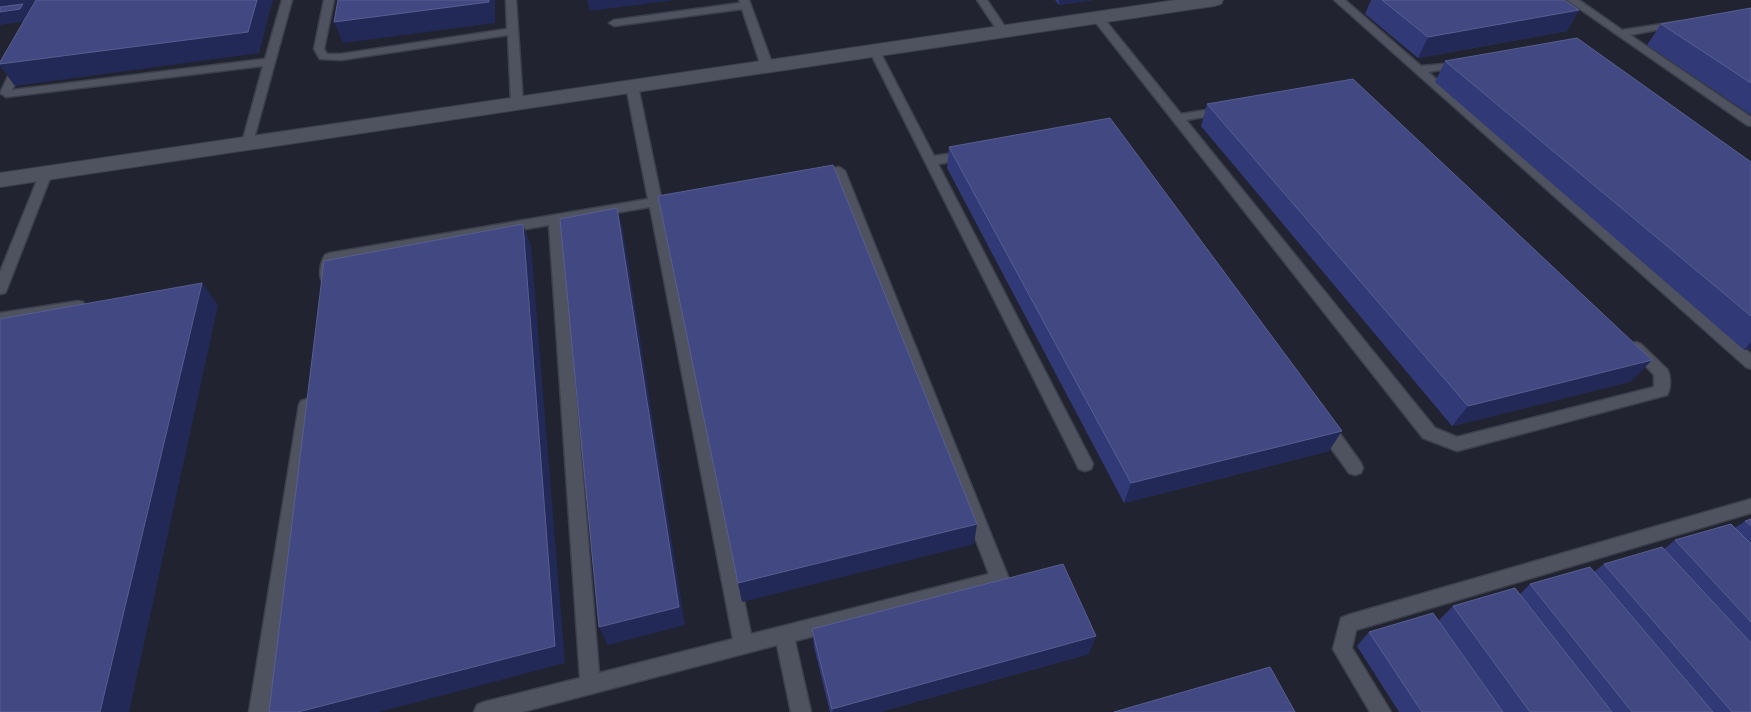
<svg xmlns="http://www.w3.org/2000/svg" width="1751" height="712" viewBox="0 0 1751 712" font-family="Cabin,sans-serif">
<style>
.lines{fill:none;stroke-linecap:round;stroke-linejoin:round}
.service-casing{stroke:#3d404a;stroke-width:3}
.minor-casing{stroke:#3d404a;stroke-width:2}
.service{fill:#4f5360;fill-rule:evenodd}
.minor{fill:#4f5360;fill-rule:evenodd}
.wall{fill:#313977}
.shaded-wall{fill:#232956}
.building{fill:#424982;stroke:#585e90}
</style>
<rect width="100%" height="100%" fill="#212430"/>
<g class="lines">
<defs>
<g id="service">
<path d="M282,0H292L252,146L248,147L242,143L263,66L6,97L0,93L14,64L20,61L26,64L12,90L265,59Z"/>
<path d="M324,0H334L324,49L327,54H341L507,29L506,0H516L523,103L517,106L511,103L508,35L341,60L320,59L314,49Z"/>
<path d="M739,0H749L773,66L771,68L767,69L761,66L742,9L614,26L609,23L614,20L740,3Z"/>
<path d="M977,0H987L1008,31L1007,33H999Z"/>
<path d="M1334,0H1345L1421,66L1466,62L1468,64L1466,66L1428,72L1751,354V369L1746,367Z"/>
<path d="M1567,0H1579L1622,30L1682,21L1683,23L1682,25L1630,35L1751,117V126L1747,125Z"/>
<path d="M1097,14L1101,15L1181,114L1225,107L1229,109L1231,111L1229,113L1186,120L1435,428L1457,437L1654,387V375L1629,348L1631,344L1636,342L1641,344L1667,369C1671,376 1671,388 1667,395L1457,451L1423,438L1093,19L1092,17L1093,15Z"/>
<path d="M874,47L879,50L934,156L968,151L974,155L968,159L938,164L1093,464L1091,469L1085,471L1079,469L869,50Z"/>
<path d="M632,83L638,86L661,197L679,194L685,198L684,201L662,205L751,634L989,574L835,176L815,179L811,178L809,175L811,172L839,167L845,171L1009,579L1006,585L1000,587L795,641L811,712H791L777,645L522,712H474L477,705L484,702L580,678L549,225L336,262L332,281H322C318,275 321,261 325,255L330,253L648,199L626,86ZM650,207L733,639L599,673L562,222Z"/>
<path d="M46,169L52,173L7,289L5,293L0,294V272L40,173Z"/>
<path d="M78,301L83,302L85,306L83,310L0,323V313Z"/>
<path d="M307,399L313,401L315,405L269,712H249L299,405L301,401Z"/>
<path d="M1324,419L1330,420L1361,463L1363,468L1361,473L1355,475L1349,473L1318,430L1316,425L1318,420Z"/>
<path d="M1751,499V513L1356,630L1352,648L1391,712H1370L1333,649L1341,618L1348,615Z"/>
</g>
<path id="minor" d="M1176,0H1223L1221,4L1214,6L0,187V173Z"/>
</defs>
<use href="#service" class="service-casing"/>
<use href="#minor" class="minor-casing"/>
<use href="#service" class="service"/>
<use href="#minor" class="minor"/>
</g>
<g class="wall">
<path d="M1055,0H1092L1059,5Z"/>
<path d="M1371,0H1564L1579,10L1567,31L1418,58L1365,14Z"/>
<path d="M1751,8V115L1647,45L1661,24Z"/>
<path d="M1445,61L1751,162V348L1744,350L1435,82Z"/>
<path d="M1207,104L1632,381L1452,426L1201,126Z"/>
<path d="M949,147L1329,451L1124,503L947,168Z"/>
<path d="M1751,519V712H1399L1357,646L1369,632L1438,621L1453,606L1520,594L1530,584L1594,572L1604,564L1664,549L1675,540L1735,528L1745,521Z"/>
<path d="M812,629L1089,654L879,712H830L814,647Z"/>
</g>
<g class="shaded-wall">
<path d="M0,0H40L28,21L0,25Z"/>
<path d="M257,0H273L259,53L15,86L0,66V64Z"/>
<path d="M489,0H495V23L343,43L334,22Z"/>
<path d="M587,0H675L590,11Z"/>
<path d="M1059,0H1092L1059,5Z"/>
<path d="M1579,10L1567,31L1418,58L1428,37Z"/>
<path d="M617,208L623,230L685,625L608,645L599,627Z"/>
<path d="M523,224L531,246L565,663L379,712H298Z"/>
<path d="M202,283L218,305L129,712H100Z"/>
<path d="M1751,342V348L1744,350Z"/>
<path d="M1652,360L1632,381L1452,426L1468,406Z"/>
<path d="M1342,431L1329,451L1124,503L1131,483Z"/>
<path d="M977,524L974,544L742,602L738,583Z"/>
<path d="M1096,636L1089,654L879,712H833L832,709Z"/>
</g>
<g class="building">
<path d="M36,0H257L248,32L0,64V62Z"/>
<path d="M338,0H489V2L334,22Z"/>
<path d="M1382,0H1564L1579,10L1428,37Z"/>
<path d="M23,4L20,9L0,12V7Z"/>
<path d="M1751,8V83L1661,24Z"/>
<path d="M1577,38L1751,162V316L1445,61Z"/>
<path d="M1353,79L1652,360L1468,406L1207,104Z"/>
<path d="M1110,118L1342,431L1131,483L949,147Z"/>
<path d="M833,165L977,524L738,583L658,196Z"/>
<path d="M617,208L679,607L599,627L560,219Z"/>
<path d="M523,224L555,646L298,712H269L324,261Z"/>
<path d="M202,283L100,712H0V319Z"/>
<path d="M1751,519V526L1745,521Z"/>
<path d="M1731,524L1751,544V622L1675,540Z"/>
<path d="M1662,547L1751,643V712H1732L1604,564Z"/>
<path d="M1063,564L1096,636L832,709L812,629Z"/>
<path d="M1590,567L1713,712H1632L1530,584Z"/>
<path d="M1515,588L1612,712H1530L1453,606Z"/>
<path d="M1433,613L1503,712H1422L1369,632Z"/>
<path d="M1270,667L1295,712H1114Z"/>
</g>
</svg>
